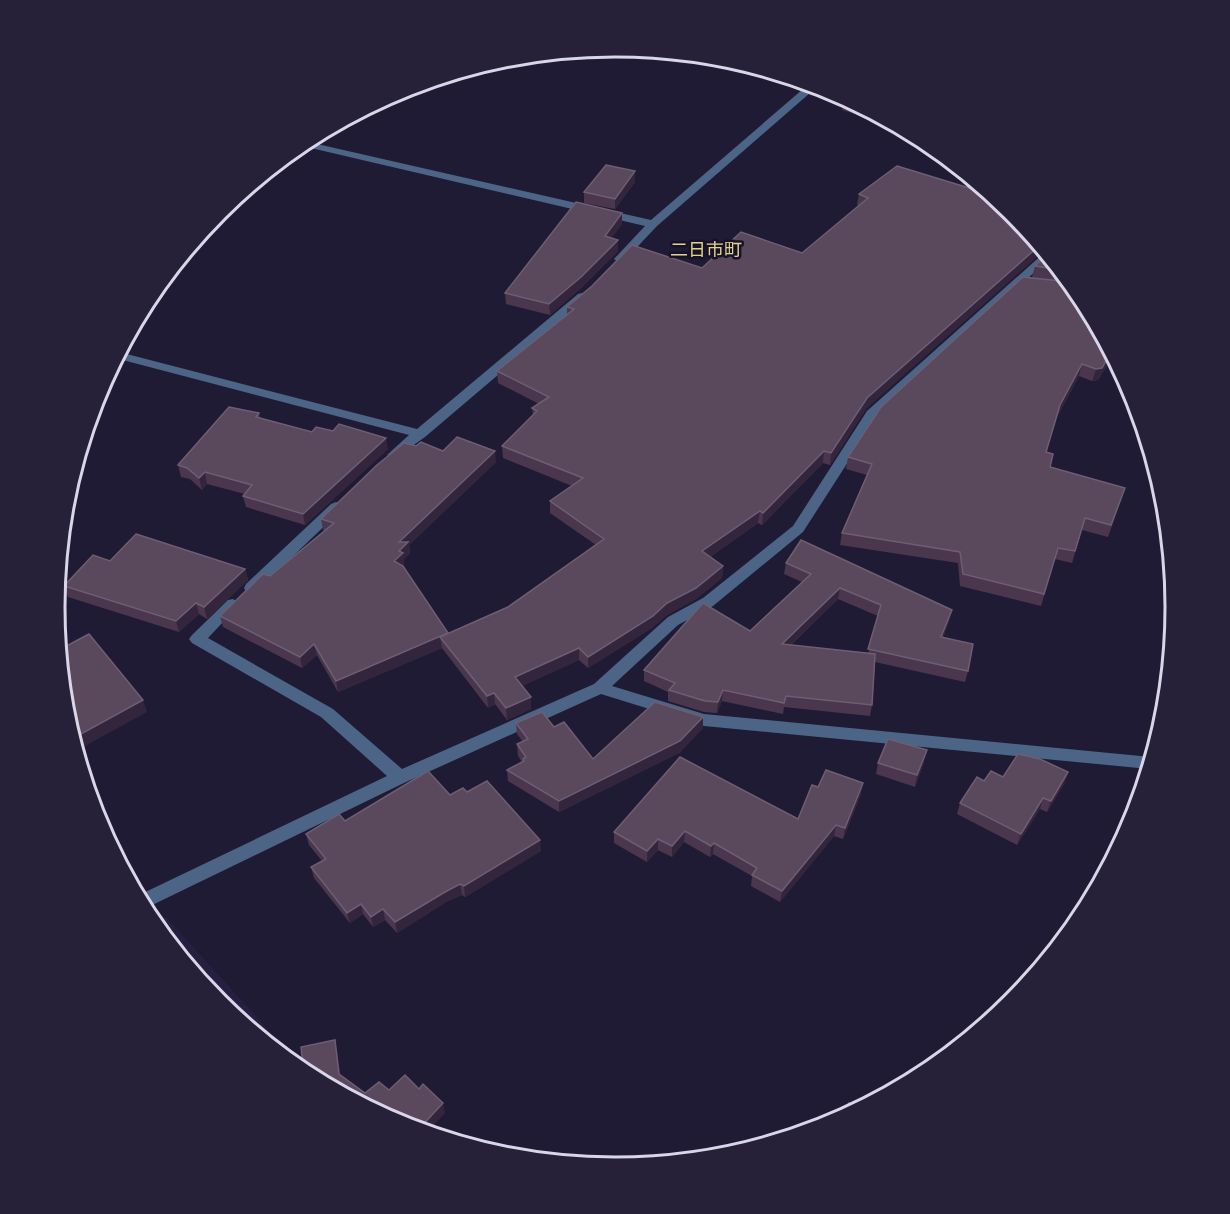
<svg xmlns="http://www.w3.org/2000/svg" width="1230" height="1214" viewBox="0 0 1230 1214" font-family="'Space Grotesk','Noto Sans JP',sans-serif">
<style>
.built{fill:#261f3f}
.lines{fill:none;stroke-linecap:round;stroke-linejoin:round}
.minor{fill:#4c6485;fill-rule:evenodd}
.wall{fill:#4b374d;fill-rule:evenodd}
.shaded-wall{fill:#33253c}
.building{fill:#5a485d;stroke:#6e5e73;stroke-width:1.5}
.labels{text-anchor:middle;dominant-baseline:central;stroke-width:5;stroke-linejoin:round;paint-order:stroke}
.far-quarter-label{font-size:18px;fill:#ded587;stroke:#17112a}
.rim{fill:none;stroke:#d8d6e8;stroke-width:3}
</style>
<rect width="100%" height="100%" fill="#201b34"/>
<path class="built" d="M166,917L291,1055L298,1068L218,1003L154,925Z"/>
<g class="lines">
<g class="minor">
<path d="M810,83L818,86L657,226L624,261L620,263L614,259L645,226L298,145L304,141L651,220Z"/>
<path d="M1045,252L1050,258L877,417L803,532L713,606L678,625L612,686L704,714L1151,757L1149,769L704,726L601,694L406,782L144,909L137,896L387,776L321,717L192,643L189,639L192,635L228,600L233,599L240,604L208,638L333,709L402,769L594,684L668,617L703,598L793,526L867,411Z"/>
<path d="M582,293L586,294V300L425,437L394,459L387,455L409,435L115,358L119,352L417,429L578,294Z"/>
<path d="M336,502L341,504L343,507L341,510L256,592H246L244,588L246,584L331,504Z"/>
</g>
</g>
<g class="wall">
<path d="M844,97L900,127L842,110Z"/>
<path d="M897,166L866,409L830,465L823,463L762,525L758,523L710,557L723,566L722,578L696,599L667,615L652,628L588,668L579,660L522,686L531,709L507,720L495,704L488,708L442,648L338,692L317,655L302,668L223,627L220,616L325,531L323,530L321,519L416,446L496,462L409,545L410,553L404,559V565L403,566L448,633L508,607L596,545L550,513V501L572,486L503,458L502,446L533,415L532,408L539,404L498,383L497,371L567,315V307L702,268L802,253L859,206L857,205L859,194Z"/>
<path d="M635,171V182L615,209L584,203V192Z"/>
<path d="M622,224L611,238L618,240V251L581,288L550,315L506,304L505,293Z"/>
<path d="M1047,254L1081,296L1113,355L1098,380L1092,381L1079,376L1057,417L1046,452L1050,467L1121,500L1108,537L1082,530L1072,563L1055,559L1041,606L960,586L958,563L840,545L842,533L867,475L846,469L848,457L1032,277L1035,266Z"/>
<path d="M259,413L260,418L312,432L388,449L305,525L246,507L243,496L245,494L207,484L202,490L190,479L181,477L178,465Z"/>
<path d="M110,561L245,569L248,580L207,619L199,614L179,632L68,597L64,586Z"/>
<path d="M786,563L949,621L943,638L968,671L965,682L875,662L872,705L870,716L784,707L783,714L722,701L717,713L704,712L668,701V692L644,681V670L750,631L802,582L784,574ZM838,599L878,616L868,654L791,645Z"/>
<path d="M516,723L554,727L593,759L703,728L679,753L559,812L508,781L507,770L522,762L518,756L517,744L523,742L517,734Z"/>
<path d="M924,762L915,787L876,774L878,763Z"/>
<path d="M1068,772L1064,784L1047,812L1040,809L1017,845L957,814L960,803L984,781L1003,777Z"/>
<path d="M818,787L861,794L843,839L834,836L780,902L751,886L752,876L713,854L710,857L684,842L672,857L658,850L647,862L614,843V832L798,819Z"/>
<path d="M467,792L541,851L465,897L462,895L446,902L397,933L385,920L373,927L363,914L350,923L314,878L311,867L322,861L309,845L306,834L345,821L450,795Z"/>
</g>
<g class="shaded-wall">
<path d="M635,171V182L615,209V199Z"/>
<path d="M622,213V224L605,247V236Z"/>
<path d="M618,240V251L581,288L550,315L549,304Z"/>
<path d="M1040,245L1044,251L866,409L830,465L831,453L867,398Z"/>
<path d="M1111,352L1113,355V357L1098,380L1092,381L1096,369Z"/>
<path d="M1082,364L1079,376L1057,417L1043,464L1060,405Z"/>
<path d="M386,438L388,449L305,525L303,514Z"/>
<path d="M495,451L496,462L409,545L410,553L404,559V565L396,573L394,561L399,542Z"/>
<path d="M824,451L823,463L762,525L763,513Z"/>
<path d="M205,472L207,484L202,490L199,478Z"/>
<path d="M760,511L758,523L701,563L702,551Z"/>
<path d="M723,566L722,578L696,599L667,615L652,628L588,668V657Z"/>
<path d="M245,569L248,580L207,619L204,607Z"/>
<path d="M840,588L838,599L780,655L782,644Z"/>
<path d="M196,603L199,614L179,632L176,621Z"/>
<path d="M952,610L949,621L939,649L941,637Z"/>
<path d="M440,637L442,648L338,692L336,681Z"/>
<path d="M314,644L317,655L302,668L300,657Z"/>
<path d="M579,648V660L516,689L515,677Z"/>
<path d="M723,690L722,701L717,713L718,702Z"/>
<path d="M494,693L495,704L488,708L487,696Z"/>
<path d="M531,697V709L507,720L506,708Z"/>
<path d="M143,700L147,712L76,751L72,739Z"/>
<path d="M703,717V728L679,753L559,812V801Z"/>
<path d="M927,750L924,762L915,787L917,775Z"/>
<path d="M1068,772L1064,784L1047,812L1051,801Z"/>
<path d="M863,783L861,794L843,839L845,828Z"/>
<path d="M1043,798L1040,809L1017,845L1021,834Z"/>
<path d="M836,825L834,836L780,902L782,891Z"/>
<path d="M685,831L684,842L672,857V846Z"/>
<path d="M658,839V850L647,862V851Z"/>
<path d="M540,840L541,851L465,897L464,886Z"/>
<path d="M714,843L713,854L710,857L711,846Z"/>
<path d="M460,884L462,895L446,902L397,933L395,922L445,892Z"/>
<path d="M361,904L363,914L350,923L347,913Z"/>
<path d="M383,909L385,920L373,927L371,917Z"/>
<path d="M335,1040L337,1050L342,1084L339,1074Z"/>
<path d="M443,1103L445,1113L427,1133L418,1130Z"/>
</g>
<g class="building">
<path d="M606,165L635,171L615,199L584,192Z"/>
<path d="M897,166L992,195L1012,211L1040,245L867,398L831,453L824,451L763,513L760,511L702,551L723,566L696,588L667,603L653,616L588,657L579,648L515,677L531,697L506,708L494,693L487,696L440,637L508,607L604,539L550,501L583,478L502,446L537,411L532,408L549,397L497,371L574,309L567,307L592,286L632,245L702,268L741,232L802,253L868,198L859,194Z"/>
<path d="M576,202L622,213L605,236L618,240L581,277L549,304L505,293Z"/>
<path d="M1047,254L1060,270L1035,266Z"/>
<path d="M1023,277L1070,282L1081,296L1103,336L1100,340L1106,342L1111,352L1102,368L1096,369L1082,364L1060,405L1046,452L1053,454L1050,467L1125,488L1111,525L1085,518L1075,551L1058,548L1044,594L963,574L960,552L842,533L872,464L848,457L881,407Z"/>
<path d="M229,407L259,413L256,417L312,432L316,427L333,431L339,424L386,438L303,514L243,496L252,485L205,472L199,478L187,468L178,465Z"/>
<path d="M457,437L495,451L399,542H408L399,551L403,553L394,561L403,566L448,633L336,681L314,644L300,657L220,616L263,574L270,576L334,523L321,519L377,465L404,443L416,446L421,442L443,451Z"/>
<path d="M136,534L245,569L204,607L196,603L176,621L64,586L93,555L110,561Z"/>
<path d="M801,540L952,610L941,637L973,644L968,671L868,649L881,605L840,588L782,644L875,654L872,705L786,696L784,703L723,690L718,702L705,701L669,690L675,683L644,670L703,603L750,631L811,574L786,563Z"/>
<path d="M89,634L143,700L72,739L65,716L59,650Z"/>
<path d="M655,702L703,717L680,741L559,801L507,770L524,761L523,759L526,757L517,744L528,739L516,723L542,712L554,727L564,722L593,759Z"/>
<path d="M888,739L927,750L917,775L878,763Z"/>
<path d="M1018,754L1040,759L1068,772L1051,801L1043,798L1021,834L960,803L977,777L984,781L991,771L1003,777Z"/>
<path d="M680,757L798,819L812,785L818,787L826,770L863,783L845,828L836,825L782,891L752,875L757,868L714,843L711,846L685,831L672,846L658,839L647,851L614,832Z"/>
<path d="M428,771L450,795L463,788L467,792L487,781L540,840L464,886L460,884L445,892L395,922L383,909L371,917L361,904L347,913L311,867L326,859L306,834L339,814L345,821Z"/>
<path d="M335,1040L339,1074L365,1093L379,1082L389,1090L405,1075L419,1089L423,1084L443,1103L418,1130L400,1125L304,1073L301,1047Z"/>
<path d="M849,1103L859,1109L838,1120Z"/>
</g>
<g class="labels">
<g class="far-quarter-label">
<text x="706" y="249">二日市町</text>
</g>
</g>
<path d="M0 0H1230V1214H0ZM65 607a550 550 0 1 1 1100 0a550 550 0 1 1-1100 0Z" fill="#262139" fill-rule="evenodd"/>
<path class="rim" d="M65 607a550 550 0 1 1 1100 0a550 550 0 1 1-1100 0Z"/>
</svg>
